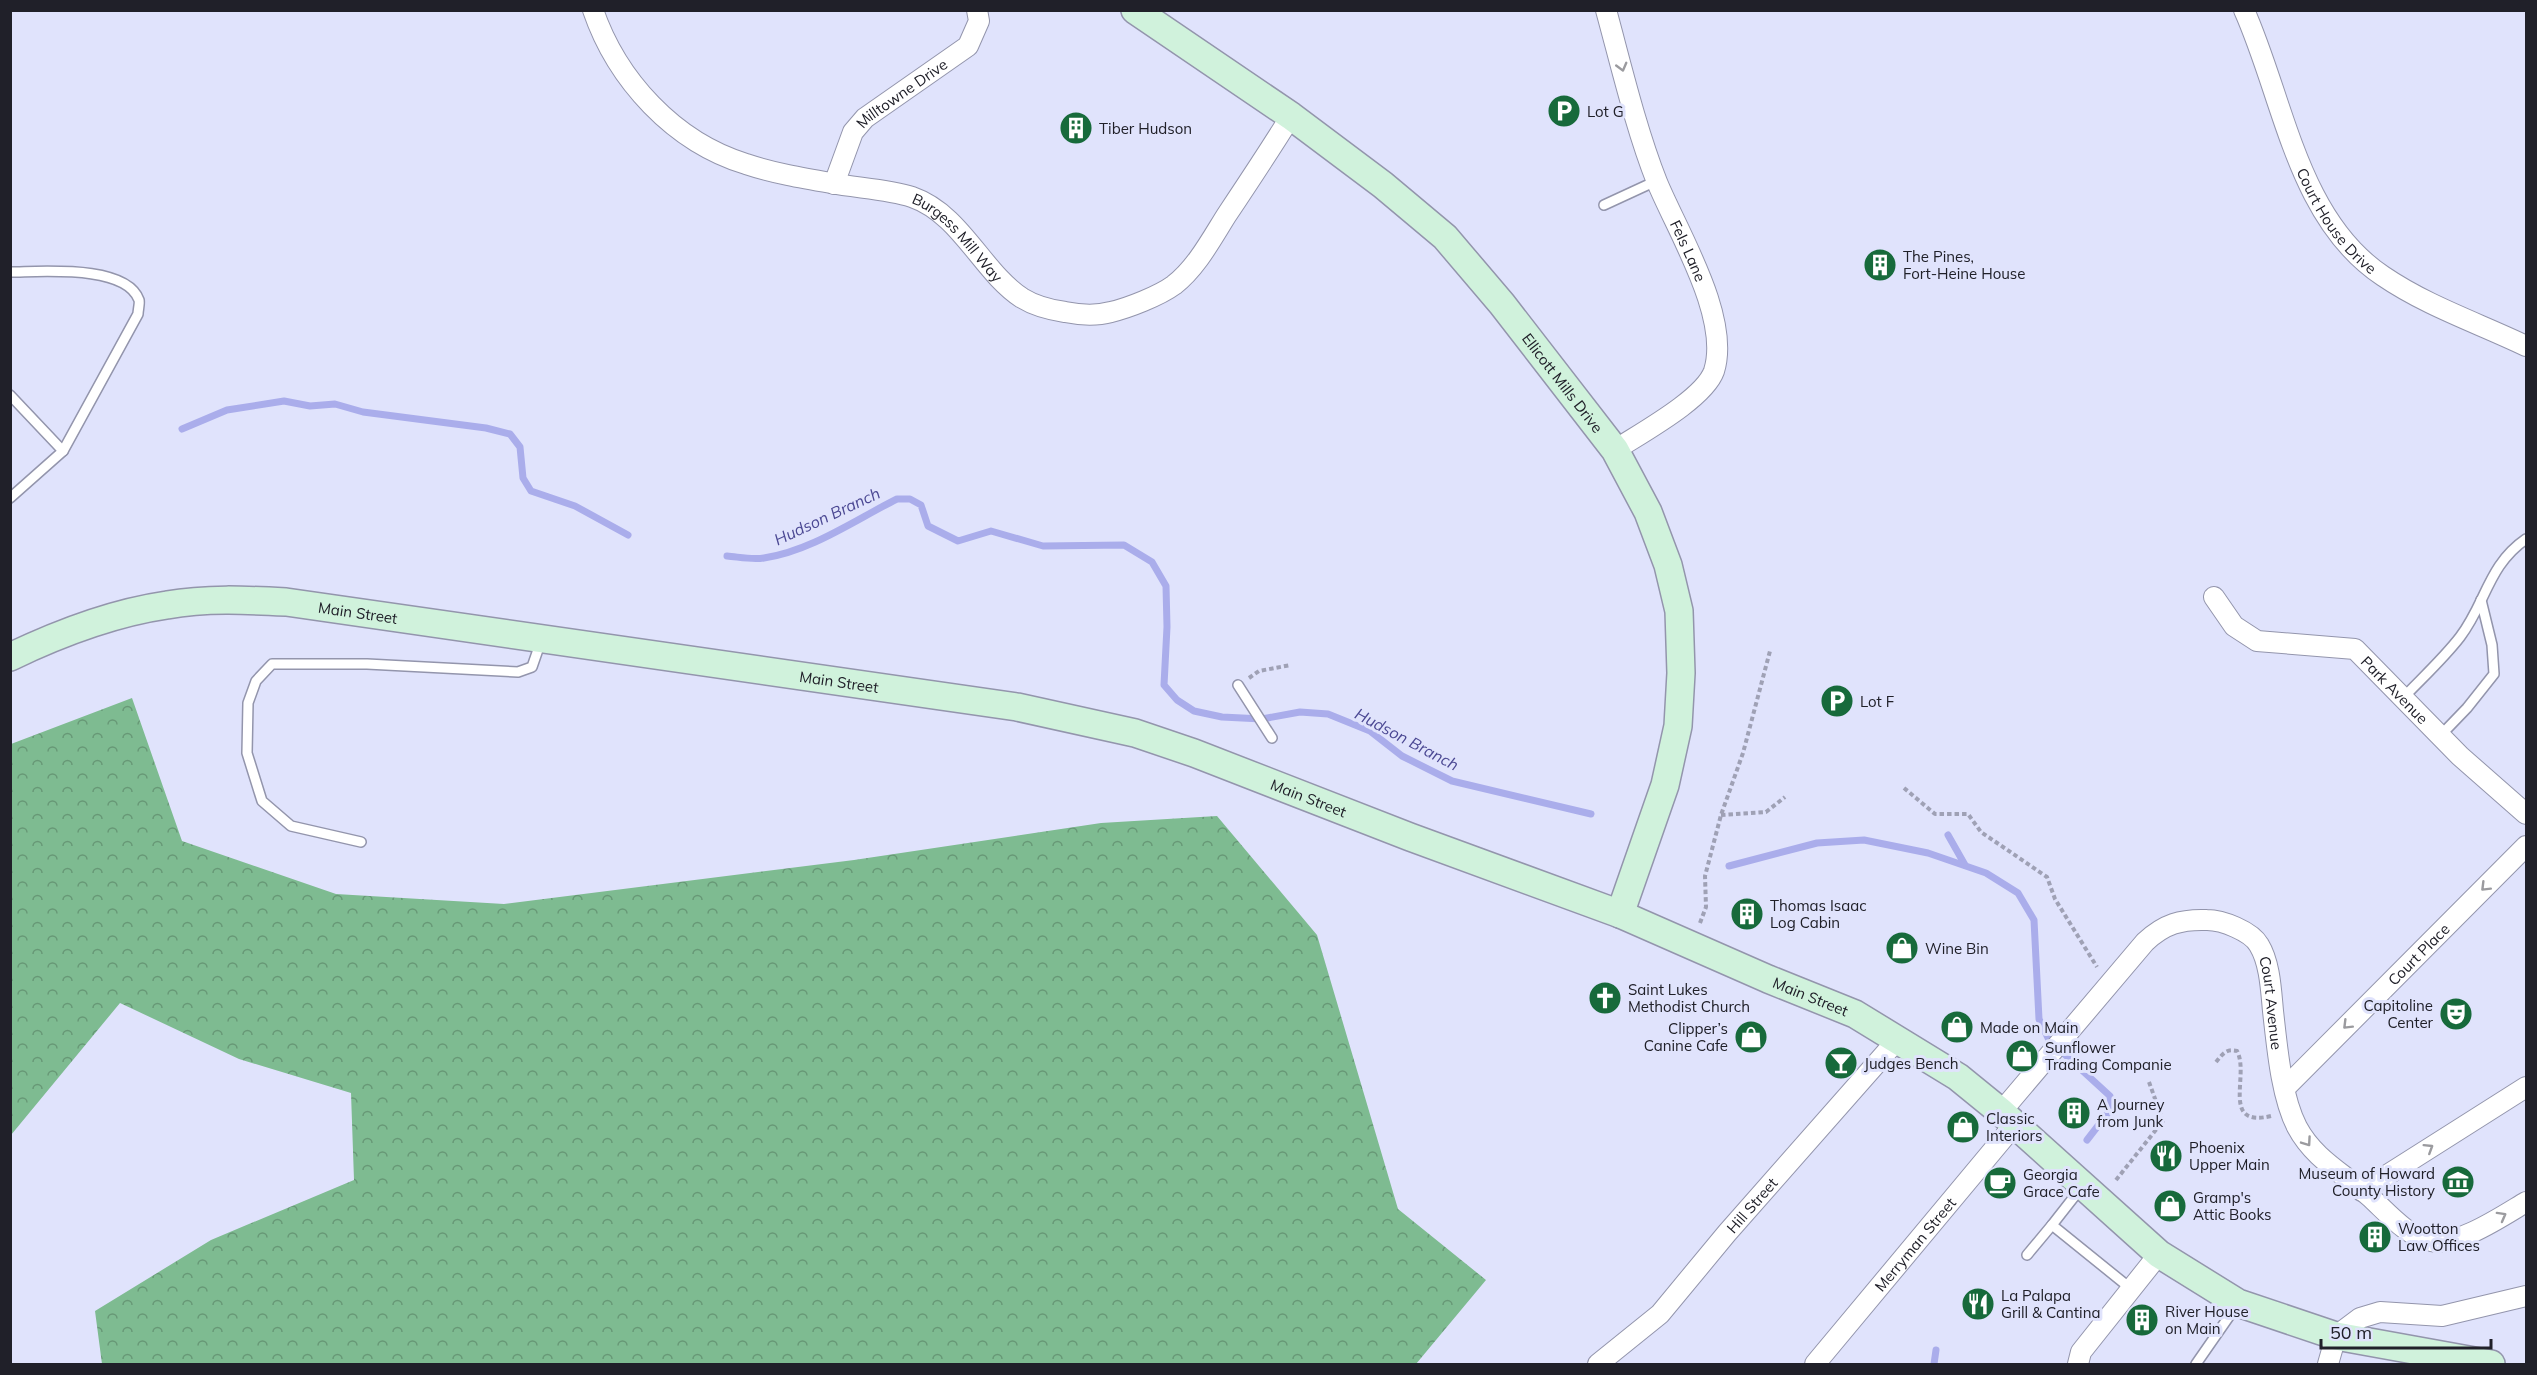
<svg xmlns="http://www.w3.org/2000/svg" width="2537" height="1375" viewBox="0 0 2537 1375" font-family="Mulish,sans-serif">
<style>
.forest{fill:url(#forest-crowns)}
.lines{fill:none;stroke-linecap:round;stroke-linejoin:round}
.stream{stroke:#aaadeb;stroke-width:7}
.lane-casing{stroke:#9395ac;stroke-width:12}
.street-casing{stroke:#9395ac;stroke-width:22}
.secondary-casing{stroke:#9395ac;stroke-width:30}
.path{stroke:#9fa1b5;stroke-width:4;stroke-dasharray:4.5 3;stroke-linecap:butt}
.lane{stroke:#fff;stroke-width:9}
.street{stroke:#fff;stroke-width:20}
.secondary{stroke:#d0f2dc;stroke-width:27}
.oneway{stroke:#9b9b9f}
.labels{text-anchor:middle;dominant-baseline:central;stroke-width:6;stroke-linejoin:round;paint-order:stroke}
.street-label{font-size:15px;fill:#202029;stroke:#e0e3fc}
.poi-label{font-size:15px;fill:#202029;stroke:#e0e3fc;text-anchor:start}
.water-label{font-size:16px;font-style:italic;fill:#4b4893;stroke:#e0e3fc}
</style>
<defs>
<pattern id="forest-crowns" width="20" height="18" patternUnits="userSpaceOnUse" patternTransform="scale(1.5)"><rect width="20" height="18" fill="#7ebb91"/><path d="M2 6a3 3 0 1 1 6 0M12 15a3 3 0 1 1 6 0" fill="none" stroke="#679876"/></pattern>
</defs>
<rect width="100%" height="100%" fill="#e0e3fc"/>
<path class="forest" d="M132,698L182,841L336,894L504,904L854,860L1101,823L1217,816L1317,935L1398,1209L1486,1280L1416,1364H102L95,1311L211,1240L354,1180L351,1093L239,1059L120,1003L11,1135V744Z"/>
<g class="lines">
<g class="stream">
<path d="M182,429L227,410L284,401L310,406L335,404L363,412L486,428L510,434L520,447L523,478L531,491L575,506L628,535"/>
<path d="M727,556C739,557 752,560 764,558C811,551 855,520 897,499H910L921,505L928,526L958,541L991,531L1043,546L1124,545L1152,562L1166,586L1167,627L1164,685L1177,700L1194,711L1222,717L1262,719L1300,712L1328,714L1370,731L1402,756L1452,781L1591,814"/>
<path d="M1948,835L1965,865"/>
<path d="M1729,866L1817,843L1864,840L1928,853L1986,873L2018,893L2034,920L2039,1019L2049,1040L2110,1096L2111,1109L2087,1140"/>
<path d="M1934,1364L1936,1350"/>
</g>
<defs>
<g id="lane">
<path d="M1604,205L1656,181"/>
<path d="M10,272C40,272 126,264 139,300C140,303 138,310 138,314L63,451"/>
<path d="M10,395L63,451L10,498"/>
<path d="M1238,685L1272,738"/>
<path d="M2403,698C2422,678 2443,659 2460,637C2486,603 2488,565 2526,539"/>
<path d="M2440,736L2467,708L2494,674L2492,645L2481,600"/>
<path d="M361,842L291,826L262,801L247,753L248,703L256,681L272,664H367L518,672L532,667L541,641"/>
<path d="M2081,1188L2052,1225L2130,1288"/>
<path d="M2027,1255L2052,1225"/>
<path d="M2196,1364L2237,1305"/>
</g>
<g id="street">
<path id="s1" d="M593,10C617,80 674,142 746,164C773,173 802,178 831,183C856,188 888,189 912,197C961,214 982,272 1022,298C1035,306 1051,310 1065,312C1080,315 1096,316 1111,312C1128,308 1159,296 1174,285C1196,268 1211,240 1226,216C1248,183 1270,150 1291,116"/>
<path id="s2" d="M1606,10C1621,65 1636,129 1657,182C1677,231 1731,317 1714,371C1704,399 1641,433 1615,450"/>
<path id="s3" d="M2244,10C2284,99 2297,219 2383,276C2427,306 2478,323 2526,346"/>
<path id="s4" d="M834,184L853,132L865,118L968,46L979,21L977,10"/>
<path id="s5" d="M2214,597L2234,626L2257,641L2355,649L2460,756L2526,814"/>
<path id="s6" d="M2285,1088L2526,846"/>
<path id="s7" d="M2001,1112L2145,942C2164,924 2181,919 2207,920C2222,920 2251,931 2259,945C2270,963 2271,990 2273,1011C2277,1046 2281,1096 2297,1127C2314,1159 2343,1173 2369,1196C2386,1211 2407,1237 2431,1241C2457,1247 2504,1215 2526,1202"/>
<path d="M2362,1191L2526,1087"/>
<path id="s8" d="M1598,1364L1660,1314L1727,1233L1898,1039"/>
<path id="s9" d="M1815,1364L2015,1124"/>
<path d="M2078,1364L2081,1352L2159,1254"/>
<path d="M2328,1364L2336,1336L2360,1318L2380,1312L2442,1316L2526,1296"/>
</g>
<g id="secondary">
<path id="s10" d="M1135,10L1291,116L1383,185L1445,237L1502,304L1615,450L1648,512L1668,565L1679,611L1681,673L1678,726L1665,785L1620,914"/>
<path id="s11" d="M10,657C60,633 112,613 167,605C206,598 246,600 286,602L1017,707L1135,733L1194,753L1410,837L1620,914L1768,979L1855,1014L1958,1077L2001,1112L2159,1254L2238,1303L2336,1336L2491,1364"/>
</g>
</defs>
<use href="#lane" class="lane-casing"/>
<use href="#street" class="street-casing"/>
<use href="#secondary" class="secondary-casing"/>
<g class="path">
<path d="M1249,678L1259,671L1291,665"/>
<path d="M1904,788L1935,814H1968L1981,832L2047,877L2055,899L2097,967"/>
<path d="M1721,815L1766,812L1785,797"/>
<path d="M1700,923L1706,907L1705,876L1721,815L1743,753L1770,651"/>
<path d="M2216,1062C2222,1055 2226,1048 2237,1051C2250,1075 2220,1128 2271,1116"/>
<path d="M2116,1180L2163,1121L2149,1082"/>
</g>
<use href="#lane" class="lane"/>
<use href="#street" class="street"/>
<use href="#secondary" class="secondary"/>
</g>
<defs><path id="oneway-chevron" d="M-2-3.5L2.5 0L-2 3.5" fill="none" stroke-width="1.6" stroke-linecap="round" stroke-linejoin="round" transform="scale(1.5)"/></defs>
<g class="oneway">
<use href="#oneway-chevron" transform="translate(1622 67) rotate(75)"/>
<use href="#oneway-chevron" transform="translate(2485 887) rotate(135)"/>
<use href="#oneway-chevron" transform="translate(2347 1025) rotate(135)"/>
<use href="#oneway-chevron" transform="translate(2307 1142) rotate(55)"/>
<use href="#oneway-chevron" transform="translate(2429 1148) rotate(-32)"/>
<use href="#oneway-chevron" transform="translate(2502 1216) rotate(-29)"/>
</g>
<defs>
<symbol id="parking-disc" viewBox="-11 -11 22 22"><circle r="9.5" fill="#176a3b" stroke="#e0e3fc"/><path d="M-3.5-5.5H1a3.5 3.5 0 0 1 0 7H-1V5.5H-3.5ZM-1-3.4V-.6H.8a1.4 1.4 0 0 0 0-2.8Z" fill="#fff"/></symbol>
<symbol id="building-disc" viewBox="-11 -11 22 22"><circle r="9.5" fill="#176a3b" stroke="#e0e3fc"/><path d="M-4-6H4V6H1V3H-1V6H-4ZM-2.5-4.3h1.7v1.8h-1.7ZM.8-4.3h1.7v1.8H.8ZM-2.5-1h1.7V.8h-1.7ZM.8-1h1.7V.8H.8Z" fill="#fff"/></symbol>
<symbol id="shop-disc" viewBox="-11 -11 22 22"><circle r="9.5" fill="#176a3b" stroke="#e0e3fc"/><path d="M-5-2.5h2.3a2.7 3.5 0 0 1 5.4 0H5L5.5 6h-11ZM-1.5-2.5h3a1.5 2.3 0 0 0-3 0Z" fill="#fff"/></symbol>
<symbol id="church-disc" viewBox="-11 -11 22 22"><circle r="9.5" fill="#176a3b" stroke="#e0e3fc"/><path d="M-1.2-6h2.4v3.5h3.3v2.4h-3.3V6h-2.4V-.1h-3.3v-2.4h3.3Z" fill="#fff"/></symbol>
<symbol id="theatre-disc" viewBox="-11 -11 22 22"><circle r="9.5" fill="#176a3b" stroke="#e0e3fc"/><path d="M-5-5.5Q0-4 5-5.5V0Q5 5 0 6Q-5 5-5 0ZM-3.3-2.5H-1v1.5H-3.3ZM1-2.5H3.3v1.5H1ZM-2.8 1Q0 5.5 2.8 1Z" fill="#fff"/></symbol>
<symbol id="bar-disc" viewBox="-11 -11 22 22"><circle r="9.5" fill="#176a3b" stroke="#e0e3fc"/><path d="M-6-5H6L.8 .8V4.5H3.5V6h-7V4.5H-.8V.8Z" fill="#fff"/></symbol>
<symbol id="restaurant-disc" viewBox="-11 -11 22 22"><circle r="9.5" fill="#176a3b" stroke="#e0e3fc"/><path d="M-5-6h1v4h1v-4h1v4h1v-4h1v5L-1.5 .5V6h-2V.5L-5-1ZM5-6V6H3V1.5H1.5Q1.5-4 5-6Z" fill="#fff"/></symbol>
<symbol id="museum-disc" viewBox="-11 -11 22 22"><circle r="9.5" fill="#176a3b" stroke="#e0e3fc"/><path d="M0-6L6-3V-2H-6V-3ZM-5-1h2V3h-2ZM-1-1h2V3h-2ZM3-1h2V3H3ZM-6 4H6V6H-6Z" fill="#fff"/></symbol>
<symbol id="cafe-disc" viewBox="-11 -11 22 22"><circle r="9.5" fill="#176a3b" stroke="#e0e3fc"/><path d="M-5.5-4.5H6V0H3Q3 3.5 0 3.5H-2.5Q-5.5 3.5-5.5 0ZM3-3.2v2h1.7v-2ZM-6 4.5H4V6H-6Z" fill="#fff"/></symbol>
</defs>
<g fill-rule="evenodd">
<use href="#parking-disc" x="1545" y="92" width="38" height="38"/>
<use href="#building-disc" x="1057" y="109" width="38" height="38"/>
<use href="#building-disc" x="1861" y="246" width="38" height="38"/>
<use href="#parking-disc" x="1818" y="682" width="38" height="38"/>
<use href="#building-disc" x="1728" y="895" width="38" height="38"/>
<use href="#shop-disc" x="1883" y="929" width="38" height="38"/>
<use href="#church-disc" x="1586" y="979" width="38" height="38"/>
<use href="#theatre-disc" x="2437" y="995" width="38" height="38"/>
<use href="#shop-disc" x="1938" y="1008" width="38" height="38"/>
<use href="#shop-disc" x="1732" y="1018" width="38" height="38"/>
<use href="#shop-disc" x="2003" y="1037" width="38" height="38"/>
<use href="#bar-disc" x="1822" y="1044" width="38" height="38"/>
<use href="#building-disc" x="2055" y="1094" width="38" height="38"/>
<use href="#shop-disc" x="1944" y="1108" width="38" height="38"/>
<use href="#restaurant-disc" x="2147" y="1137" width="38" height="38"/>
<use href="#museum-disc" x="2439" y="1163" width="38" height="38"/>
<use href="#cafe-disc" x="1981" y="1164" width="38" height="38"/>
<use href="#shop-disc" x="2151" y="1187" width="38" height="38"/>
<use href="#building-disc" x="2356" y="1218" width="38" height="38"/>
<use href="#restaurant-disc" x="1959" y="1285" width="38" height="38"/>
<use href="#building-disc" x="2123" y="1301" width="38" height="38"/>
</g>
<g class="labels">
<g class="street-label">
<text stroke="none"><textPath href="#s4" startOffset="118">Milltowne Drive</textPath></text>
<text stroke="none"><textPath href="#s3" startOffset="232">Court House Drive</textPath></text>
<text stroke="none"><textPath href="#s1" startOffset="456">Burgess Mill Way</textPath></text>
<text stroke="none"><textPath href="#s2" startOffset="255">Fels Lane</textPath></text>
<text stroke="none"><textPath href="#s10" startOffset="572">Ellicott Mills Drive</textPath></text>
<text stroke="none"><textPath href="#s11" startOffset="358">Main Street</textPath></text>
<text stroke="none"><textPath href="#s11" startOffset="844">Main Street</textPath></text>
<text stroke="none"><textPath href="#s5" startOffset="218">Park Avenue</textPath></text>
<text stroke="none"><textPath href="#s11" startOffset="1330">Main Street</textPath></text>
<text stroke="none"><textPath href="#s6" startOffset="189">Court Place</textPath></text>
<text stroke="none"><textPath href="#s11" startOffset="1870">Main Street</textPath></text>
<text stroke="none"><textPath href="#s7" startOffset="410">Court Avenue</textPath></text>
<text stroke="none"><textPath href="#s8" startOffset="222">Hill Street</textPath></text>
<text stroke="none"><textPath href="#s9" startOffset="156">Merryman Street</textPath></text>
</g>
<g class="poi-label">
<text x="1587" y="111">Lot G</text>
<text x="1099" y="128">Tiber Hudson</text>
<text x="1903" y="256">The Pines,<tspan x="1903" dy="17">Fort-Heine House</tspan></text>
<text x="1860" y="701">Lot F</text>
<text x="1770" y="905">Thomas Isaac<tspan x="1770" dy="17">Log Cabin</tspan></text>
<text x="1925" y="948">Wine Bin</text>
<text x="1628" y="989">Saint Lukes<tspan x="1628" dy="17">Methodist Church</tspan></text>
<text x="2433" y="1005" text-anchor="end">Capitoline<tspan x="2433" dy="17">Center</tspan></text>
<text x="1980" y="1027">Made on Main</text>
<text x="1728" y="1028" text-anchor="end">Clipper’s<tspan x="1728" dy="17">Canine Cafe</tspan></text>
<text x="2045" y="1047">Sunflower<tspan x="2045" dy="17">Trading Companie</tspan></text>
<text x="1864" y="1063">Judges Bench</text>
<text x="2097" y="1104">A Journey<tspan x="2097" dy="17">from Junk</tspan></text>
<text x="1986" y="1118">Classic<tspan x="1986" dy="17">Interiors</tspan></text>
<text x="2189" y="1147">Phoenix<tspan x="2189" dy="17">Upper Main</tspan></text>
<text x="2435" y="1173" text-anchor="end">Museum of Howard<tspan x="2435" dy="17">County History</tspan></text>
<text x="2023" y="1174">Georgia<tspan x="2023" dy="17">Grace Cafe</tspan></text>
<text x="2193" y="1197">Gramp's<tspan x="2193" dy="17">Attic Books</tspan></text>
<text x="2398" y="1228">Wootton<tspan x="2398" dy="17">Law Offices</tspan></text>
<text x="2001" y="1295">La Palapa<tspan x="2001" dy="17">Grill &amp; Cantina</tspan></text>
<text x="2165" y="1311">River House<tspan x="2165" dy="17">on Main</tspan></text>
</g>
<g class="water-label">
<text transform="translate(827 516) rotate(-25)">Hudson Branch</text>
<text transform="translate(1407 739) rotate(28)">Hudson Branch</text>
</g>
</g>
<rect width="2537" height="1375" fill="none" stroke="#202029" stroke-width="24"/>
<path d="M2321 1339v9h170v-9" fill="none" stroke="#202029" stroke-width="3"/>
<text x="2330" y="1339" font-size="18" fill="#202029" stroke="#e0e3fc" stroke-width="4.5" paint-order="stroke">50 m</text>
</svg>
